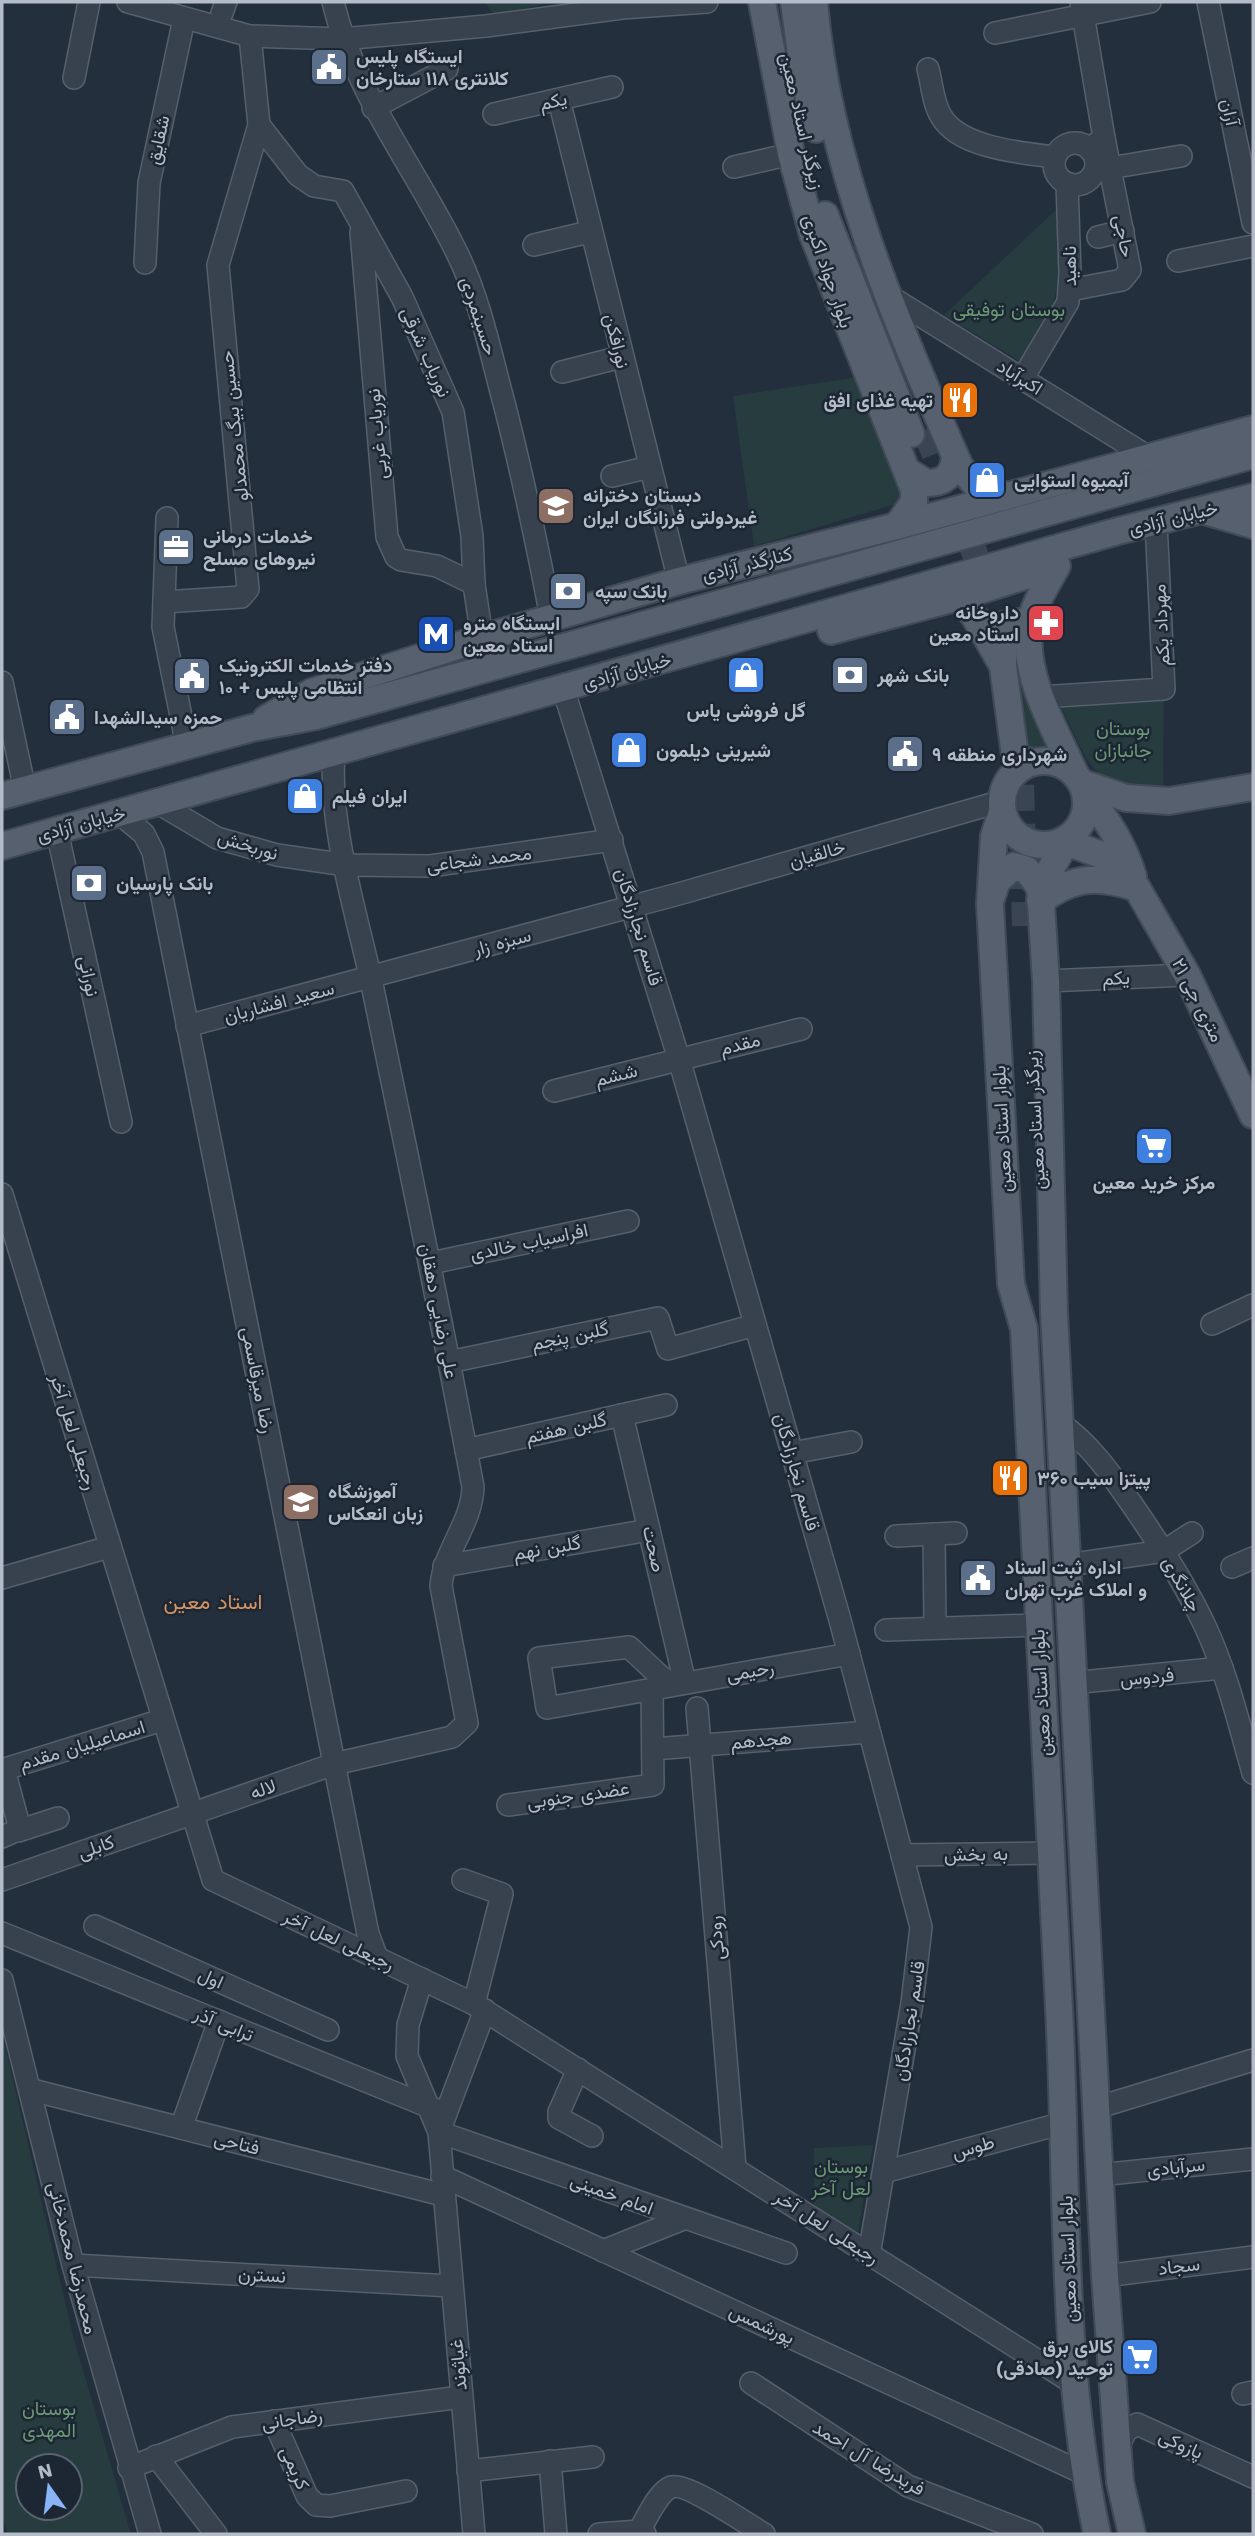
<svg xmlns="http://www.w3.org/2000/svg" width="1255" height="2536" viewBox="0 0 1255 2536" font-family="'Work Sans',Vazirmatn,sans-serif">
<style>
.green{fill:#263c3f;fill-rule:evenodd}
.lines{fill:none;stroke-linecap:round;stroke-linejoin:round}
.major-tunnel{stroke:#3a4453;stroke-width:26;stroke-dasharray:26 13;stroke-linecap:butt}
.minor-casing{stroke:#565f6c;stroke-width:24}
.major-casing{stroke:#414a57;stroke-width:30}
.minor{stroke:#38414e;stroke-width:21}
.major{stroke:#56606e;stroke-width:26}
.labels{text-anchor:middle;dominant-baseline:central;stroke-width:5;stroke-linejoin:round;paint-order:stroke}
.poi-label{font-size:19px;font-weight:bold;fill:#b4bcc9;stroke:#1d2633;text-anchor:start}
.street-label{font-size:19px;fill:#b4bcc9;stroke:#1d2633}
.park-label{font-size:19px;fill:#6b9a76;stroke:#1d2633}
.neighbourhood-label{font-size:21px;fill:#d59563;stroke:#1d2633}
</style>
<rect width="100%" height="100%" fill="#242f3e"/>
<g class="green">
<path d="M485,2H553L494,15Z"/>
<path d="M1059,207L1063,258L1052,310L1021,362L944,315Z"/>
<path d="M858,377L897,484L900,498L896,504L754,546L733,396Z"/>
<path d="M1009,628L1055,752L1040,753L1024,761Z"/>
<path d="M1164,695L1163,793C1087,787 1090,763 1059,703Z"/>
<path d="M2,2033L73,2336L131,2534H8L2,2515ZM28,2466H70V2508H28Z"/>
<path d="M873,2145L857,2237L814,2209V2148Z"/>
</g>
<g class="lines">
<g class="major-tunnel">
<path d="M925,430L979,564L1007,649"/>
<path d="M1020,746L1025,926"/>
</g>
<defs>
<g id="minor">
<path d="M128,2L250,36L342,39L486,26L622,8L707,2"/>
<path d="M333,2C355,95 416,168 457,253C477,293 488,341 499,384C520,462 536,539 551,617"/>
<path d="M1208,2L1253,223"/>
<path d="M1081,3L1104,138L1089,149"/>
<path d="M222,13L226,2"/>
<path d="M995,33L1150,2"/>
<path d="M928,69C932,84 933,103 941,116C959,148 1022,153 1055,157"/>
<path d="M74,78L89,2"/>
<path d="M559,100L679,581"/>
<path d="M373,108L447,69"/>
<path d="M494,114L612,87"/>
<path d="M259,125L298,175L314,186L343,191L402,297L453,412L472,536L474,584L482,638"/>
<circle cx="1075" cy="164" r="21"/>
<path d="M734,167L791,154"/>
<path d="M1110,168L1181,156"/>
<path d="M361,232L387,537L396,557L401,560L437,566L474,584"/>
<path d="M1098,237L1123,231"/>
<path d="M534,245L589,232"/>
<path d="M1178,261L1253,246"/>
<path d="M145,263L149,183L184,19"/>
<path d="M1070,290L1122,280L1130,270L1104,138"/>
<path d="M889,296L1150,458"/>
<path d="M562,372L621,357"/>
<path d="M1023,378L1068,302L1070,273L1067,183"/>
<path d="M612,476L650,467"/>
<path d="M167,518L163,627L187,746"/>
<path d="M164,602L241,597L248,589L218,265L259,125L250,36"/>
<path d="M2,682L25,790"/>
<path d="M1041,697L1164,689L1156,522"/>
<path d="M567,701L679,1059L840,1620L921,1927L912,2003L869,2255"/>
<path d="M158,803L217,838L277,855L346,865L430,866L612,840"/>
<path d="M120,814L144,834L153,852L368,1934L377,1958"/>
<path d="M57,831L121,1122"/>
<path d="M1046,981L1187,975"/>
<path d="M187,1026L682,893L1002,801"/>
<path d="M554,1091L801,1029"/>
<path d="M2,1194L213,1880L474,2004L1073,2383"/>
<path d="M431,1263L628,1221"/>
<path d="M1212,1324L1253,1305"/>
<path d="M449,1362L658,1318L668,1349L755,1325"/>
<path d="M622,1415L685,1683"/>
<path d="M1060,1423C1090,1444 1110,1473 1131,1503C1158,1542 1185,1583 1205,1626C1227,1673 1239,1724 1253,1773"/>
<path d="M466,1450L666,1405"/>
<path d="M792,1453L851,1442"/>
<path d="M934,1534L935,1628"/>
<path d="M896,1536L956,1533"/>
<path d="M1067,1565L1164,1551L1192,1533"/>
<path d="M444,1566L649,1530"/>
<path d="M1232,1567L1253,1558"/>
<path d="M2,1578L109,1547"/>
<path d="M886,1630L1037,1625"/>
<path d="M1072,1683L1222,1668"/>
<path d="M674,1685L660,1676L629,1647L539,1658L547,1708L849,1654"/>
<path d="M697,1708L735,2167"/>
<path d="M653,1749L869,1732"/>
<path d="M2,1770L162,1720"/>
<path d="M508,1805L653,1785L652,1689"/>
<path d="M18,1831L58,1818"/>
<path d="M2,1837L20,1829L4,1770"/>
<path d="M902,1855L1050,1853"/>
<path d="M2,1880L334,1764L452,1737L467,1723L441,1586C444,1550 472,1523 473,1487C442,1320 407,1155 373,989C358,918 328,826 334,755"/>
<path d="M463,1880L502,1894L474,2004"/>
<path d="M95,1926L328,2030"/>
<path d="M2,1933L437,2110"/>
<path d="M422,1979L408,2025L407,2056L439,2132L474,2534"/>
<path d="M2,1980L73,2265L150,2534"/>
<path d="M485,2010L439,2132L786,2253"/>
<path d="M578,2069L559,2112V2118L592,2136"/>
<path d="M32,2090L443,2195"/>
<path d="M1096,2108L1253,2060"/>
<path d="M181,2128L219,2021"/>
<path d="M884,2172L1063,2123"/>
<path d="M1099,2175L1253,2159"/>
<path d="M442,2176L1083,2473"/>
<path d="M603,2251L683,2219"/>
<path d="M73,2265L451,2286"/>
<path d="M1105,2276L1253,2257"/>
<path d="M751,2383L908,2486L1032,2534"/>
<path d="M1243,2394L1253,2392"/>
<path d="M274,2421L307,2496L316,2505L330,2506L406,2491"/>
<path d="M1118,2447L1126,2431L1137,2424L1253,2477"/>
<path d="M156,2456L216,2534"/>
<path d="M550,2461L556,2534"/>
<path d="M129,2468L232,2427L461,2397"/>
<path d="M468,2471L593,2457"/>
<path d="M639,2531C646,2520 658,2492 671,2487C687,2482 748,2525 764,2534"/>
<path d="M599,2534L639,2531L645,2534"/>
</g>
<g id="major">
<path d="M762,2L791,154L813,235L914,490V502L897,526"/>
<path d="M794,2L804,76L816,129"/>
<path d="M814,2C828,165 895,319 960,467L975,484L1006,496"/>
<path d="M825,215L911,434"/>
<path d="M909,472L926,483C945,483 953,475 955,457"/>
<path d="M1205,511L1253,525"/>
<path d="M1057,566C1046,585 1032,607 1029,630C1024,679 1056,731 1075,774"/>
<path d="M959,597L975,617L1003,666L1017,770"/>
<path d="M831,631L959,597L1047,569"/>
<path d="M1003,664L1005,626L1019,622L1029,631"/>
<path d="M266,719L312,692L482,638L679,581L897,526L1253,429"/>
<circle cx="1044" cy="803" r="42"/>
<path d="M1082,783L1126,798L1169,801L1253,787"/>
<path d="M1086,795C1108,820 1123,844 1133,876"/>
<path d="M2,796L252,728L316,716L1253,455"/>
<path d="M1002,812L994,836L990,904L1011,1284L1024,1329C1034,1556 1048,1782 1059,2008C1068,2184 1060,2362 1097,2534"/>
<path d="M2,846L1118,531L1253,497"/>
<path d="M992,896L997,881L1014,866L1027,870L1040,888"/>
<path d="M1040,901C1074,876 1097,875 1137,888"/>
<path d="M1132,2534L1120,2482L1105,2276L1054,1313L1046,981L1040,888L1066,842L1110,858L1137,888L1187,975L1253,1115"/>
</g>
</defs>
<use href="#minor" class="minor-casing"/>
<use href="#major" class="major-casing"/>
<use href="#minor" class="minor"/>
<use href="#major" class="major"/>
</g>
<defs>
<symbol id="civic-square" viewBox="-11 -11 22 22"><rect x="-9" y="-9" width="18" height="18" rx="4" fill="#5c6f8a" stroke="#1d2633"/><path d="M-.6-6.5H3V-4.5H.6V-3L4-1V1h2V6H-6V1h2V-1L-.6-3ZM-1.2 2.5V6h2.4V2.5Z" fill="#fff"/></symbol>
<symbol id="restaurant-square" viewBox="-11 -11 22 22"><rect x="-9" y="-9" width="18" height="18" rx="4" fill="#e8710a" stroke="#1d2633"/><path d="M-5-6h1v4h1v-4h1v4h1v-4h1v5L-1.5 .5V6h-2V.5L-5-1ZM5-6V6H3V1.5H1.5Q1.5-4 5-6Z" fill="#fff"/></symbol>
<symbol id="shop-square" viewBox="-11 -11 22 22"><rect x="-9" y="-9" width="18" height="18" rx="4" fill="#3f7fe0" stroke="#1d2633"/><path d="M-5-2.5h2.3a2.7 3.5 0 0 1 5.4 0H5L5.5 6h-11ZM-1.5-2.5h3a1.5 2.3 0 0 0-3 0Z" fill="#fff"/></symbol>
<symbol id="school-square" viewBox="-11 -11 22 22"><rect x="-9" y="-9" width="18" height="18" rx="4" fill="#8d6e63" stroke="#1d2633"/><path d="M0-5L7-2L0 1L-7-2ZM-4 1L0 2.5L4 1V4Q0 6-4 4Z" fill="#fff"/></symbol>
<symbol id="office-square" viewBox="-11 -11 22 22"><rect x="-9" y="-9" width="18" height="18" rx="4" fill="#5c6f8a" stroke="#1d2633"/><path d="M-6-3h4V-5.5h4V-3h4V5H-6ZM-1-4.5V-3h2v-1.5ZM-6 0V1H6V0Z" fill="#fff"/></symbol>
<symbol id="bank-square" viewBox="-11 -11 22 22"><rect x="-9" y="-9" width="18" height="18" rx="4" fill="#5c6f8a" stroke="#1d2633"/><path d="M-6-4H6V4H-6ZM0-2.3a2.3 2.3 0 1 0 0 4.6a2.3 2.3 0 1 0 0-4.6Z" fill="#fff"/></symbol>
<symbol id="pharmacy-square" viewBox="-11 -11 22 22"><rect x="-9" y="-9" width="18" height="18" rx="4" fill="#e0444e" stroke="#1d2633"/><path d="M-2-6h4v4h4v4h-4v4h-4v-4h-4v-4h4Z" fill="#fff"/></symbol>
<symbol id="metro-square" viewBox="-11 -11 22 22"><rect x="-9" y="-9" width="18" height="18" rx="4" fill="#1a4fb4" stroke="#1d2633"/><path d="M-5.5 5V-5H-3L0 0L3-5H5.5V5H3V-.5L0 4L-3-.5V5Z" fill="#fff"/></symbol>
<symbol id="supermarket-square" viewBox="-11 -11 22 22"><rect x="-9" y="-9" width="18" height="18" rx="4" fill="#3f7fe0" stroke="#1d2633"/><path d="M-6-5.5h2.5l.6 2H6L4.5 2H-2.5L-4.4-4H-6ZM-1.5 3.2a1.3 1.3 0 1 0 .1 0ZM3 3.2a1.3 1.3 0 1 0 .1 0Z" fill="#fff"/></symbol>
</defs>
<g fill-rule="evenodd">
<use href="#civic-square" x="307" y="45" width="44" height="44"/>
<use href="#restaurant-square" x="938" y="378" width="44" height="44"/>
<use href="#shop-square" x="965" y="458" width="44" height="44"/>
<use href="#school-square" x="534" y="484" width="44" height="44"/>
<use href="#office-square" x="154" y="525" width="44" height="44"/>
<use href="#bank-square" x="546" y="569" width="44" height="44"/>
<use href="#pharmacy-square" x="1024" y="601" width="44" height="44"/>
<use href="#metro-square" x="414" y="612" width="44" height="44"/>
<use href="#shop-square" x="724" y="653" width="44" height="44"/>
<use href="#bank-square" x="828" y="653" width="44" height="44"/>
<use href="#civic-square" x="170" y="654" width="44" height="44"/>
<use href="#civic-square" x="45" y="695" width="44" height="44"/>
<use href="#shop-square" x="607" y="728" width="44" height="44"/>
<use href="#civic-square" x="883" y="732" width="44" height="44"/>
<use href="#shop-square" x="283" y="774" width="44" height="44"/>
<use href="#bank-square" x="67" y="861" width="44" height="44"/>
<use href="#supermarket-square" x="1132" y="1124" width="44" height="44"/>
<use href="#restaurant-square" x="988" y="1456" width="44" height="44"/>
<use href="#school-square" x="279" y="1480" width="44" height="44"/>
<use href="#civic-square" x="956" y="1556" width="44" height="44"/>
<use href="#supermarket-square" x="1118" y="2335" width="44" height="44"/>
</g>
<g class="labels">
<g class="poi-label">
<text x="356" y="56">ایستگاه پلیس<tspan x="356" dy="22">کلانتری ۱۱۸ ستارخان</tspan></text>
<text x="933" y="400" text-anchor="end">تهیه غذای افق</text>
<text x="1014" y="480">آبمیوه استوایی</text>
<text x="583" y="495">دبستان دخترانه<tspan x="583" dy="22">غیردولتی فرزانگان ايران</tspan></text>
<text x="203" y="536">خدمات درمانی<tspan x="203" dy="22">نیروهای مسلح</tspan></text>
<text x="595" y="591">بانک سپه</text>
<text x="1019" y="612" text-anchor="end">داروخانه<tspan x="1019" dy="22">استاد معین</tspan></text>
<text x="463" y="623">ایستگاه مترو<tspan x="463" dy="22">استاد معین</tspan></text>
<text x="219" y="665">دفتر خدمات الکترونیک<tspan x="219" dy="22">انتظامی پلیس + ۱۰</tspan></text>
<text x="877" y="675">بانک شهر</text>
<text x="746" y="710" text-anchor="middle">گل فروشی یاس</text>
<text x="94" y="717">حمزه سیدالشهدا</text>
<text x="656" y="750">شیرینی دیلمون</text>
<text x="932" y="754">شهرداری منطقه ۹</text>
<text x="332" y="796">ایران فیلم</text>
<text x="116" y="883">بانک پارسیان</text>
<text x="1154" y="1182" text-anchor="middle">مرکز خرید معین</text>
<text x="1037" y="1478">پیتزا سیب ۳۶۰</text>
<text x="328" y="1491">آموزشگاه<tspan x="328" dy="22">زبان انعکاس</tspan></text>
<text x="1005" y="1567">اداره ثبت اسناد<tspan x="1005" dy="22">و املاک غرب تهران</tspan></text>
<text x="1113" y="2346" text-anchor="end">کالای برق<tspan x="1113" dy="22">توحید (صادقی)</tspan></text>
</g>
<g class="street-label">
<text transform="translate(553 101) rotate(-13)">یکم</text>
<text transform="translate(1230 112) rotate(78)">آران</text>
<text transform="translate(802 121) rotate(77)">زیرگذر استاد معین</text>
<text transform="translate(158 140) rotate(-78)">شقایق</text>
<text transform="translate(1124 236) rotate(79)">حاجی</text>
<text transform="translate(1069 266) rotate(-90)">ناهید</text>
<text transform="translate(828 271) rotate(71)">بلوار جواد اکبری</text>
<text transform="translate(479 316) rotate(72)">حسینمردی</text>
<text transform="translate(617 341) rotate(76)">نورافکن</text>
<text transform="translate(426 352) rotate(66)">نوریاب شرقی</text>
<text transform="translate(1020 377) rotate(32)">اکبرآباد</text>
<text transform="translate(234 426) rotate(-96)">حسین بیگ محمدلو</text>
<text transform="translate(377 434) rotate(-95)">نوریاب غربی</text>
<text transform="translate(1173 518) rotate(-14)">خیابان آزادی</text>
<text transform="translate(747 564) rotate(-14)">کنارگذر آزادی</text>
<text transform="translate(1161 625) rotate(-93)">مهرداد یکم</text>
<text transform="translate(627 671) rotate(-16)">خیابان آزادی</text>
<text transform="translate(81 824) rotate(-15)">خیابان آزادی</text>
<text transform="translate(248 845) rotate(17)">نوربخش</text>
<text transform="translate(817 854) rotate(-16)">خالقیان</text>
<text transform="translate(479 859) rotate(-7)">محمد شجاعی</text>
<text transform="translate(639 927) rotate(73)">قاسم نجارزادگان</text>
<text transform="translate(502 942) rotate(-15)">سبزه زار</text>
<text transform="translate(89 976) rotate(78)">نورانی</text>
<text transform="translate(1116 978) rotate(-3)">یکم</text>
<text transform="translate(1198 1000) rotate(63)">۲۱ متری جی</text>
<text transform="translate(279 1002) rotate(-15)">سعید افشاریان</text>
<text transform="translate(740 1044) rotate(-14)">مقدم</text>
<text transform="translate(616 1075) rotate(-14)">ششم</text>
<text transform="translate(1035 1120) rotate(-93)">زیرگذر استاد معین</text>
<text transform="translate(1002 1129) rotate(-93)">بلوار استاد معین</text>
<text transform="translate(529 1242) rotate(-12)">افراسیاب خالدی</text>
<text transform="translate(439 1311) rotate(79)">علی رضایی دهقان</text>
<text transform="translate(570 1336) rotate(-12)">گلبن پنجم</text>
<text transform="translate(258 1380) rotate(79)">رضا میرقاسمی</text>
<text transform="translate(566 1428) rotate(-13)">گلبن هفتم</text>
<text transform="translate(74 1432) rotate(73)">رجبعلی لعل آخر</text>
<text transform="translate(797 1472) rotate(74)">قاسم نجارزادگان</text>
<text transform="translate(547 1548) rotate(-10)">گلبن نهم</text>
<text transform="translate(654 1549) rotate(77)">صحت</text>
<text transform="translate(1182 1584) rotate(61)">چلانگری</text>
<text transform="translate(750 1671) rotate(-10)">رحیمی</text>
<text transform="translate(1147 1677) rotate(-5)">فردوس</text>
<text transform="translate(1041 1693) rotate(-93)">بلوار استاد معین</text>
<text transform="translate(761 1740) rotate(-5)">هجدهم</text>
<text transform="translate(82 1745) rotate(-17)">اسماعیلیان مقدم</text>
<text transform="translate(263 1789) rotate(-19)">لاله</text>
<text transform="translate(578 1795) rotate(-8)">عضدی جنوبی</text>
<text transform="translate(96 1847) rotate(-19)">کابلی</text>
<text transform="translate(976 1854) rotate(-1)">به بخش</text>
<text transform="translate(716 1938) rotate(-95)">رودکی</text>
<text transform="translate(339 1940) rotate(25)">رجبعلی لعل آخر</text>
<text transform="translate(211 1978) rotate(24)">اول</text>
<text transform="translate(909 2021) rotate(-81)">قاسم نجارزادگان</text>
<text transform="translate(224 2024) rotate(22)">ترابی آذر</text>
<text transform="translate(237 2143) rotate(14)">فتاحی</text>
<text transform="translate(973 2147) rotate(-16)">طوس</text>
<text transform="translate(1176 2167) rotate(-6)">سرآبادی</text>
<text transform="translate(612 2194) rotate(20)">امام خمینی</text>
<text transform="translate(827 2227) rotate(33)">رجبعلی لعل آخر</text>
<text transform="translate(73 2258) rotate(76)">محمدرضا محمدخانی</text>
<text transform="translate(1068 2259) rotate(-92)">بلوار استاد معین</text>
<text transform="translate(1179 2266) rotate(-7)">سجاد</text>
<text transform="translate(262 2275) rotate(3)">نسترن</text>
<text transform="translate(762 2324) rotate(25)">پورشمس</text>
<text transform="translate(458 2365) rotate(-95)">غیاثوند</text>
<text transform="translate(292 2419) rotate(-8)">رضاجانی</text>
<text transform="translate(1181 2444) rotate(24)">پازوکی</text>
<text transform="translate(869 2458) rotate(31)">فریدرضا آل احمد</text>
<text transform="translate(295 2468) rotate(66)">کریمی</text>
</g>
<g class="park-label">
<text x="1009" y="309">بوستان توفیقی</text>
<text x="1123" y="728">بوستان<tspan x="1123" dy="22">جانبازان</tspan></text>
<text x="841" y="2166">بوستان<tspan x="841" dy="22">لعل آخر</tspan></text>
<text x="49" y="2408">بوستان<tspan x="49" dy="22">المهدی</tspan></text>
</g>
<g class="neighbourhood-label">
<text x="213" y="1601">استاد معین</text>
</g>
</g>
<rect width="1255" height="2536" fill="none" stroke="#b4bcc9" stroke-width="7"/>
<g transform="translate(49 2487) rotate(346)"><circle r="33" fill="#1d2633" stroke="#59626f" stroke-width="2"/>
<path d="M0-5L12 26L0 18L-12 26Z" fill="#8ab4f8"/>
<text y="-10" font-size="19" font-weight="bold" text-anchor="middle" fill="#b4bcc9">N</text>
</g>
</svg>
